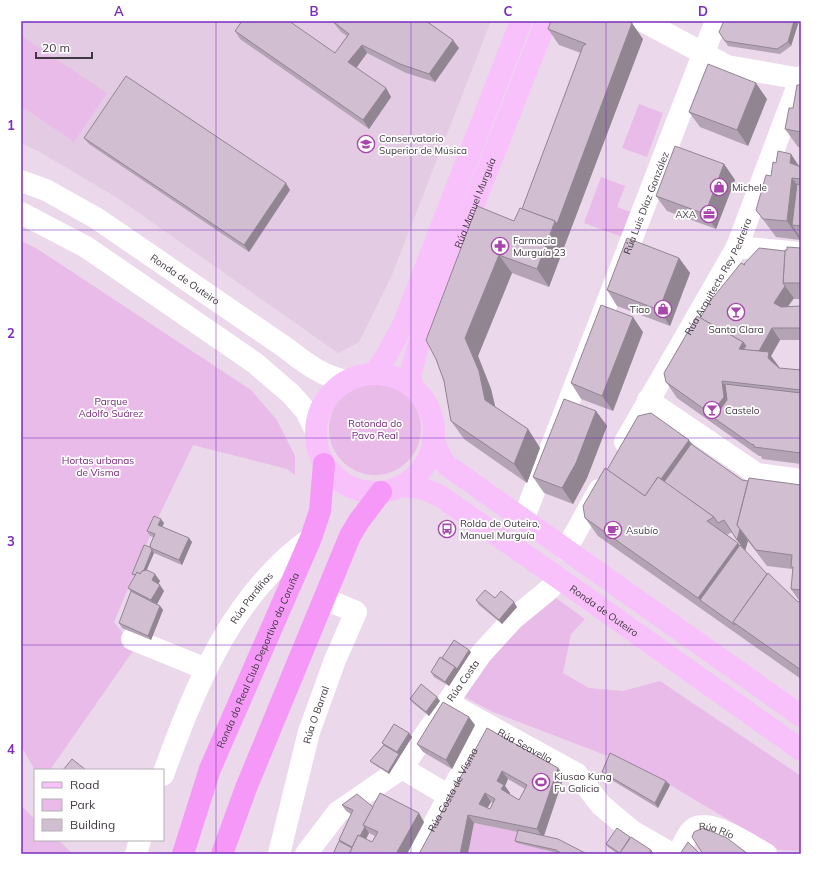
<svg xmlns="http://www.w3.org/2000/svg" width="822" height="875" viewBox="0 0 822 875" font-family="Mulish,sans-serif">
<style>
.built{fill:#e4cbe4}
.green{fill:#e9bbe9}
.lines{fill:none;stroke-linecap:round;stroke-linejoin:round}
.minor{stroke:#fff;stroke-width:22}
.major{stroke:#f9c1fb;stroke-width:22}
.highway{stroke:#f598f8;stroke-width:22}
.wall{fill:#b4a3b4;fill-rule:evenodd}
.shaded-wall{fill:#928592}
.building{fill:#d1bed1;stroke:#928592;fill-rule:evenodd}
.grid{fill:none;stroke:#7b2cbf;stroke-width:1;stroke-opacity:0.55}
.labels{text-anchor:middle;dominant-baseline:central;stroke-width:3.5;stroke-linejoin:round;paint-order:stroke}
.poi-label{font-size:10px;fill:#403840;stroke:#fff;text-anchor:start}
.street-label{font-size:10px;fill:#403840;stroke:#fff}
.park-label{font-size:10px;fill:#6f1e73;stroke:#fff}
.neatline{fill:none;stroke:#7b2cbf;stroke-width:1.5}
.grid-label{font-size:13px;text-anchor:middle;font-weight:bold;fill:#7b2cbf}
</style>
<rect width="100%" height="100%" fill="#ebd8eb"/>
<path class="built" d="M21,21H491L392,275L359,342L338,353L119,199L40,152L21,143Z"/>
<g class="green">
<path d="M21,36L107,93L74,142L21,106Z"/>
<path d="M639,104L663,113L647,157L622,148Z"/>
<path d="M601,177L625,186L617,207L634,213L625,238L584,223Z"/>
<path d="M21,241L36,248L251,390L277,420L295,456V475L287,469L193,445L157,520L114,622L135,648L50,770H35L21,746Z"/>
<circle cx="375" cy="429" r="46"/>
<path d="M556,598L585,619L571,634L563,673L589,688L623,691L660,681L801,776V851L779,850L670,785L613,758L493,712L459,694L505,636Z"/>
<path d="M21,806L35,819V840H58L73,854H21Z"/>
<path d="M474,823L520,832L546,851L557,853V854H468Z"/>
</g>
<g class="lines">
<g class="minor">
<path d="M643,21L727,66L801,79"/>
<path id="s1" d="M21,181L46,190L96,218L286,348C305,363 322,376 346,381"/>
<path d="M21,213L86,247L255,363L291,394L306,411L315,429"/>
<path d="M737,247L801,253"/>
<path d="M648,400L757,474L801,480"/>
<path id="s2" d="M625,442L737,247L801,77"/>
<path id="s3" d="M523,520L716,21"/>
<path d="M566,550L599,490"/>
<path d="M132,639L206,669"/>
<path id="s4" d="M448,703L577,774L601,805L632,831L672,854"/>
<path d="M402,768L449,796"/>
<path id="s5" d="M163,775C195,687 232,594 311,538"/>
<path d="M136,854L140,840"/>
<path id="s6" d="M279,854L309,732L335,660L356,612L325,599"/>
<path id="s7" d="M306,854L338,812L402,768L481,654L513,619L546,592L560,579"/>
<path id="s8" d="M418,854L487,725"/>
<path id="s9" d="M678,854C682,847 686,836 692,830C707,815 751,846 766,854"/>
</g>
<g class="major">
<path d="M374,373L384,360L404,323L521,21"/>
<circle cx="375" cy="433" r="59"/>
<path id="s10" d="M412,387L411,372L417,349L546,21"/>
<path d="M433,439L441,458L448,466L801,716"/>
<path id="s11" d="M401,486L422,488L440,496L560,579L801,750"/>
</g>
<g class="highway">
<path id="s12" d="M183,854L210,769L311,538L320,511L324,464"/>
<path d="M222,854L246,788L350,536L359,521L381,492"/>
</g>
</g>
<g class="wall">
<path d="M332,21H426L459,48L435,82L406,73L367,53L356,68L386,88L391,97L369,129L240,39L235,31L335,53L347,36L341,32Z"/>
<path d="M799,21L791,46L780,54L728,46L725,41Z"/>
<path d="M548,29L643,39L549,287L512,273L478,356L491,389L495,407L528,429L540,448L527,483L464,439L451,421L444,381L436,359L514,221L522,209L581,53L559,45Z"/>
<path d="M801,85V148L798,147L785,129Z"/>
<path d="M767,99L748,146L700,127L689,112Z"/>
<path d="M84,138L290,190L249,252L89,144Z"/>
<path d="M724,164L735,180L716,229L667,211L656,196Z"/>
<path d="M801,165V237H800V240L776,237L756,210L771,176L800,167H801Z"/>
<path d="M801,248V299H794V298L788,307L801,306V340H780L771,356L779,368L801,370V464L762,459L761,456H759L677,398L666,382L700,318L745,265L787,250Z"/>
<path d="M679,258L690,273L670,326L617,306L607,290Z"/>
<path d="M643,332L613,411L581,399L571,383Z"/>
<path d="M596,411L607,426L587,478L573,504L544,493L533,477Z"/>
<path d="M691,444L742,480L748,481L801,485V679L598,536L585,518L607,470ZM732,532L737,540L743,548L727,535ZM748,541L767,566L792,569L793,571L791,589L800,602H798L767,574L745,551Z"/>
<path d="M164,523L162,527L192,542L182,565L154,553L146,570L160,581L158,584L164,591L157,604L160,606L163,610L151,640L122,628L119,623L131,592L128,588L135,576L132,574L150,547L153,537L150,536L147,531Z"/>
<path d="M495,598L517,607L502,624L479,605L476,600Z"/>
<path d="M471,652L449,686L434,677L431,672L442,658Z"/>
<path d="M410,699L440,701L429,716L413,703Z"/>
<path d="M475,725L452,769L423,752L417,744Z"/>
<path d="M487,728L558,768L564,776L544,836L587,854H560L557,853L517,843L515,841L518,832L474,823L419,854ZM508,779L525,789L519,800L509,794L510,793L505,786ZM491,802L493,803L490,809L487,808Z"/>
<path d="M409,733L412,737L389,774L372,763L370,761L384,745L382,743Z"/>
<path d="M602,772L670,785L658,808L605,776Z"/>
<path d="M342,805L373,807L424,822L407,854H333L340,842L339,840L351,814L346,811ZM369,833L375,836L372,842L366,839Z"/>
<path d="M606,844L654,854H618L608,847Z"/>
</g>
<g class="shaded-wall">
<path d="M794,21H799L791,46L788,42Z"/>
<path d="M632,23L643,39L549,287L537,269Z"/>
<path d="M453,40L459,48L435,82L429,74Z"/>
<path d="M362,45L367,53L354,71L348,62Z"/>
<path d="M756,83L767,99L748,146L737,130Z"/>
<path d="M386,88L391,97L369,129L363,120Z"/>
<path d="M791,154L801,169L790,163Z"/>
<path d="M724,164L735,180L716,229L705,214Z"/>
<path d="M792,178L801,190L792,225L800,237V240L787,221Z"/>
<path d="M286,183L290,190L249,252L244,245Z"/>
<path d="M499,255L512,273L478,356L491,389L498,418L485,400L465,338Z"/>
<path d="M679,258L690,273L670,326L659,310Z"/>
<path d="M785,286L794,298L782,314L774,303Z"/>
<path d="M633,317L643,332L613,411L602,396Z"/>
<path d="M772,328L780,340L771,356L780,368L757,355Z"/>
<path d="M743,342L752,354L739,349Z"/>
<path d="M722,381L733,396L714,418L711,414Z"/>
<path d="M596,411L607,426L587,478L573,504L562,488Z"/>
<path d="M528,429L540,448L527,483L514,464Z"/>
<path d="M689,440L700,455L647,498Z"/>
<path d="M161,519L164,523L161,530L158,525Z"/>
<path d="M740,529L748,541L745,551L737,540Z"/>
<path d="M189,538L192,542L182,565L179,560Z"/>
<path d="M738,543L751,561L700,600L698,598Z"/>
<path d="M152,550L154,553L143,579L141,576Z"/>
<path d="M155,574L160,581L157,587L152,580Z"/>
<path d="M160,585L164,591L156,606L151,600Z"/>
<path d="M514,602L517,607L502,624L499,620Z"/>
<path d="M160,606L163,610L151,640L148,636Z"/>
<path d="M469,650L471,652L449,686L445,682L455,667Z"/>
<path d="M437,697L440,701L429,716L426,712Z"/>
<path d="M469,717L475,725L452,769L446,760Z"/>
<path d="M409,733L412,737L389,774L388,772L399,754L397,752Z"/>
<path d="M558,768L564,776L543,838L537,829Z"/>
<path d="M502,771L508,779L505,786L510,793L507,798L501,789L497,781Z"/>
<path d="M666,781L670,785L658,808L655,803Z"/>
<path d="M485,793L491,802L485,812L479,804Z"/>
<path d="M419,813L424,822L407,854H396Z"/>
<path d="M468,815L474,823L468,854H460Z"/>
<path d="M365,827L369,833L359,854L354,848Z"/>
<path d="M651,850L654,854H649Z"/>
</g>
<g class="building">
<path d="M242,21H289L335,53L349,34L335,23L333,21H426L453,40L429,74L400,64L362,45L348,62L386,88L363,120L235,31Z"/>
<path d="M551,21H626L632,23L557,224L555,221L522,209L583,46L586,44L548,29Z"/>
<path d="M724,21H794L788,42L777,49L725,41L719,32Z"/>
<path d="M708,64L756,83L737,130L689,112Z"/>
<path d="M126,76L286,183L244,245L84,138Z"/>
<path d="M797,85H801V132L785,129L789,108H793Z"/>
<path d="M675,146L724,164L705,214L656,196Z"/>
<path d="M778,151L791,154L790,163L801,167V165V179L792,178L787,221L763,219L756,210L766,175L771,176L773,162L776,163Z"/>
<path d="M797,184L801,185V226L792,225Z"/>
<path d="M477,206L514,221L520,208L555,221L537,269L499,255L465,338L479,371L485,400L528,429L514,464L451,421L444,381L436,359L426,340Z"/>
<path d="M627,238L679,258L659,310L607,290Z"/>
<path d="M787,247L801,248V283H783L785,250H787Z"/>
<path d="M759,248L785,251L783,283L785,286L774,303L781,307L801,306V328H772L759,351L743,350L746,346L743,342L700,318L711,300L741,263L745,265L744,264Z"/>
<path d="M601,305L633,317L602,396L571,383Z"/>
<path d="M697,316L743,342L739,349L769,352L768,358L779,368L801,370V390L722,381L724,397L711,414L666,382L664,373Z"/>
<path d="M725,384L801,393V453L754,447V445L751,444L714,418L727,400Z"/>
<path d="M564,399L596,411L576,463L562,488L533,477Z"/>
<path d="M651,413L689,440L661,479L658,477L645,496L607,470L638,416Z"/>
<path d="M691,444L742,480L748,481L737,525L740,529L737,540L724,520L718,523L714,517L664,482Z"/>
<path d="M605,468L645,496L658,477L714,517L707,521L738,543L698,598L585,518L583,506Z"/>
<path d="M749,478L801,485V590L791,589L793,567H791L792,555L756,550L737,525Z"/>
<path d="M154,516L161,519L158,525L189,538L179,560L151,548L150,545L155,534L147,531Z"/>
<path d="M144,545L150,547L152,550L144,570L142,571L140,574L137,572L136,575L132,574Z"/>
<path d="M740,545L767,574L733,622L735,625L700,600Z"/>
<path d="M147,570L155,574L152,580L160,585L151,600L128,588L137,572L140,574L142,571Z"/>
<path d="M768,573L798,602L801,601V670L733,622Z"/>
<path d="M485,590L495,598L501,591L514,602L499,620L476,600Z"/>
<path d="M131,591L160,606L148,636L119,623Z"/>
<path d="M454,640L469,650L457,669L455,667L442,658Z"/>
<path d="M440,657L455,667L445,682L431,672Z"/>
<path d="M421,684L437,697L426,712L410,699Z"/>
<path d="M443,702L469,717L446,760L417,744Z"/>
<path d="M394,724L409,733L397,752L382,743Z"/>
<path d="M487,728L558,768L537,829L468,815L460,854H419ZM502,771L527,785L519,800L501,789L504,785L497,781ZM485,793L495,799L490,809L479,804Z"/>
<path d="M384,745L399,754L388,772L370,761Z"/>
<path d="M610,753L666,781L655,803L602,772Z"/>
<path d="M72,759L86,770H63Z"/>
<path d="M380,793L419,813L396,854H349L358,835L372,842L378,832L363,825Z"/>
<path d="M357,794L373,807L363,825L365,827L360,836L358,835L352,847L339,840L353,810L342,805Z"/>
<path d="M617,828L630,837L620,853L621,854L606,844Z"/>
<path d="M703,828L727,838L748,854H703L692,837L694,832Z"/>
<path d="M518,830L558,839L587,854H562L556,850L515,841Z"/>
<path d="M631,837L651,850L649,854H621L620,853Z"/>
<path d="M339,841L352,848L349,854H333Z"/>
<path d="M688,842L700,854H680Z"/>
</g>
<path class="grid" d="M216,21V854M411,21V854M606,21V854M21,230H801M21,438H801M21,645H801"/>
<defs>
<symbol id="university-ring" viewBox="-11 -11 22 22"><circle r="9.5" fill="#fff" stroke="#a846ad" stroke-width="1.5"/><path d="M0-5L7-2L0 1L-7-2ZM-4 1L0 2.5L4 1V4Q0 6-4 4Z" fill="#a846ad"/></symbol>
<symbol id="shop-ring" viewBox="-11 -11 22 22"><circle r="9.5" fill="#fff" stroke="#a846ad" stroke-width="1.5"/><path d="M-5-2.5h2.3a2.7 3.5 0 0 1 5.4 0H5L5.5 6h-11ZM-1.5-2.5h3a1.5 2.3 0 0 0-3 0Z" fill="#a846ad"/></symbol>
<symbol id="office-ring" viewBox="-11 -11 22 22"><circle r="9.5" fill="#fff" stroke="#a846ad" stroke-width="1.5"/><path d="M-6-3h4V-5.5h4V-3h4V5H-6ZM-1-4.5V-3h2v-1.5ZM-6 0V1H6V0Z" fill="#a846ad"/></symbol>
<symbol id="pharmacy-ring" viewBox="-11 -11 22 22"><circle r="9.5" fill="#fff" stroke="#a846ad" stroke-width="1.5"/><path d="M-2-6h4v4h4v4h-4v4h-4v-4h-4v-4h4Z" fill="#a846ad"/></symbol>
<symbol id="bar-ring" viewBox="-11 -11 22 22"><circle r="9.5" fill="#fff" stroke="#a846ad" stroke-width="1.5"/><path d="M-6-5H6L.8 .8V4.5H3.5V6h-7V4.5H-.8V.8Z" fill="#a846ad"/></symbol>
<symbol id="bus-ring" viewBox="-11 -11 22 22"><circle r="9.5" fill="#fff" stroke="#a846ad" stroke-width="1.5"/><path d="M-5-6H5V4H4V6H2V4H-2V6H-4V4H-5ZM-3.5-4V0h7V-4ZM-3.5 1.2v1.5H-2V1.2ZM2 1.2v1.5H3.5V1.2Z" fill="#a846ad"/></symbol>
<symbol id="cafe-ring" viewBox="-11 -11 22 22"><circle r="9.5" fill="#fff" stroke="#a846ad" stroke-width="1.5"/><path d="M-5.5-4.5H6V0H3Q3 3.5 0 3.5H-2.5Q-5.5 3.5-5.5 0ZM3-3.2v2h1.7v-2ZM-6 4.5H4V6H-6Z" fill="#a846ad"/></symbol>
<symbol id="stadium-ring" viewBox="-11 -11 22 22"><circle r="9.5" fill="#fff" stroke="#a846ad" stroke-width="1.5"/><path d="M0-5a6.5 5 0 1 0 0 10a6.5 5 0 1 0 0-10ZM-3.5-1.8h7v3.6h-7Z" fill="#a846ad"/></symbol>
</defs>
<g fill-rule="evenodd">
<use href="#university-ring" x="356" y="134" width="20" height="20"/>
<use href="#shop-ring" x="709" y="177" width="20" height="20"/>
<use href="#office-ring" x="699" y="204" width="20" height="20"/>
<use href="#pharmacy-ring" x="490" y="236" width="20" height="20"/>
<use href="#shop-ring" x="653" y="299" width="20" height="20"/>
<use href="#bar-ring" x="726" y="302" width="20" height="20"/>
<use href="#bar-ring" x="702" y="400" width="20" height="20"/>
<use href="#bus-ring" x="437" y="519" width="20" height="20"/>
<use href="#cafe-ring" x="603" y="520" width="20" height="20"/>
<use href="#stadium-ring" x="531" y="772" width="20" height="20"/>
</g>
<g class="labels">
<g class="poi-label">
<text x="379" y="138">Conservatorio<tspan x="379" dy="12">Superior de Música</tspan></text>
<text x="732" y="187">Michele</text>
<text x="696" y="214" text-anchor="end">AXA</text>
<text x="513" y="240">Farmacia<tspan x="513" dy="12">Murguía 23</tspan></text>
<text x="650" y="309" text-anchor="end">Tiao</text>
<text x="736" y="329" text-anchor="middle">Santa Clara</text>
<text x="725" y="410">Castelo</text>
<text x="460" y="523">Rolda de Outeiro,<tspan x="460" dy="12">Manuel Murguía</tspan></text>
<text x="626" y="530">Asubío</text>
<text x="554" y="776">Kiusao Kung<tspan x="554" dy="12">Fu Galicia</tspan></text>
</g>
<g class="street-label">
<text stroke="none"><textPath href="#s10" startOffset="196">Rúa Manuel Murguía</textPath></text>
<text stroke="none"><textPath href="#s3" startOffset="340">Rúa Luis Díaz González</textPath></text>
<text stroke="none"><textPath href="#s2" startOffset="190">Rúa Arquitecto Rey Pedreira</textPath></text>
<text stroke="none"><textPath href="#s1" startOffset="192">Ronda de Outeiro</textPath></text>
<text stroke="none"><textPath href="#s5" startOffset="199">Rúa Pardiñas</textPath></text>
<text stroke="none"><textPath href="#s11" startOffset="241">Ronda de Outeiro</textPath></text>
<text stroke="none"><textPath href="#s12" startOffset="208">Ronda do Real Club Deportivo da Coruña</textPath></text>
<text stroke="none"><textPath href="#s7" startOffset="237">Rúa Costa</textPath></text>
<text stroke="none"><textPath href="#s6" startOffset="144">Rúa O Barral</textPath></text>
<text stroke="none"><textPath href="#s4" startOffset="88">Rúa Seavella</textPath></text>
<text stroke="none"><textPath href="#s8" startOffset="73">Rúa Costa de Visma</textPath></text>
<text stroke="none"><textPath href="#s9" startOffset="54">Rúa Río</textPath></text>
</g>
<g class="park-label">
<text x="111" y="401">Parque<tspan x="111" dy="12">Adolfo Suárez</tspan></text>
<text x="375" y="423">Rotonda do<tspan x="375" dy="12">Pavo Real</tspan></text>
<text x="98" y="460">Hortas urbanas<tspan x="98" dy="12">de Visma</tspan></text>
</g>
</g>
<rect width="822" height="875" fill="none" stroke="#ffffff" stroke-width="44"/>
<rect x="34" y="769" width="130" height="72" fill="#ffffff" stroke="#b3afb3"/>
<rect x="42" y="782" width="20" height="6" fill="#f9c1fb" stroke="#b3afb3"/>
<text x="70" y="789" font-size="12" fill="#403840">Road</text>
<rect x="42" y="799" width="20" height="12" fill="#e9bbe9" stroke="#b3afb3"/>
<text x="70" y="809" font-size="12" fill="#403840">Park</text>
<rect x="42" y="819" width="20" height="12" fill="#d1bed1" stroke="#b3afb3"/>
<text x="70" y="829" font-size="12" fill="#403840">Building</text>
<path d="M36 52v6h56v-6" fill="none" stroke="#403840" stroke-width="2"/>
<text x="42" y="52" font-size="12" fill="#403840" stroke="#ffffff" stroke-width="3" paint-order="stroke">20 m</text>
<rect x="22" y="22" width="778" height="831" class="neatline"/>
<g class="grid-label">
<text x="119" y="16">A</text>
<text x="314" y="16">B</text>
<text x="508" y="16">C</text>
<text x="703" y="16">D</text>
<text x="11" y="130">1</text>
<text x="11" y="338">2</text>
<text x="11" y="546">3</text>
<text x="11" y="754">4</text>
</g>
</svg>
